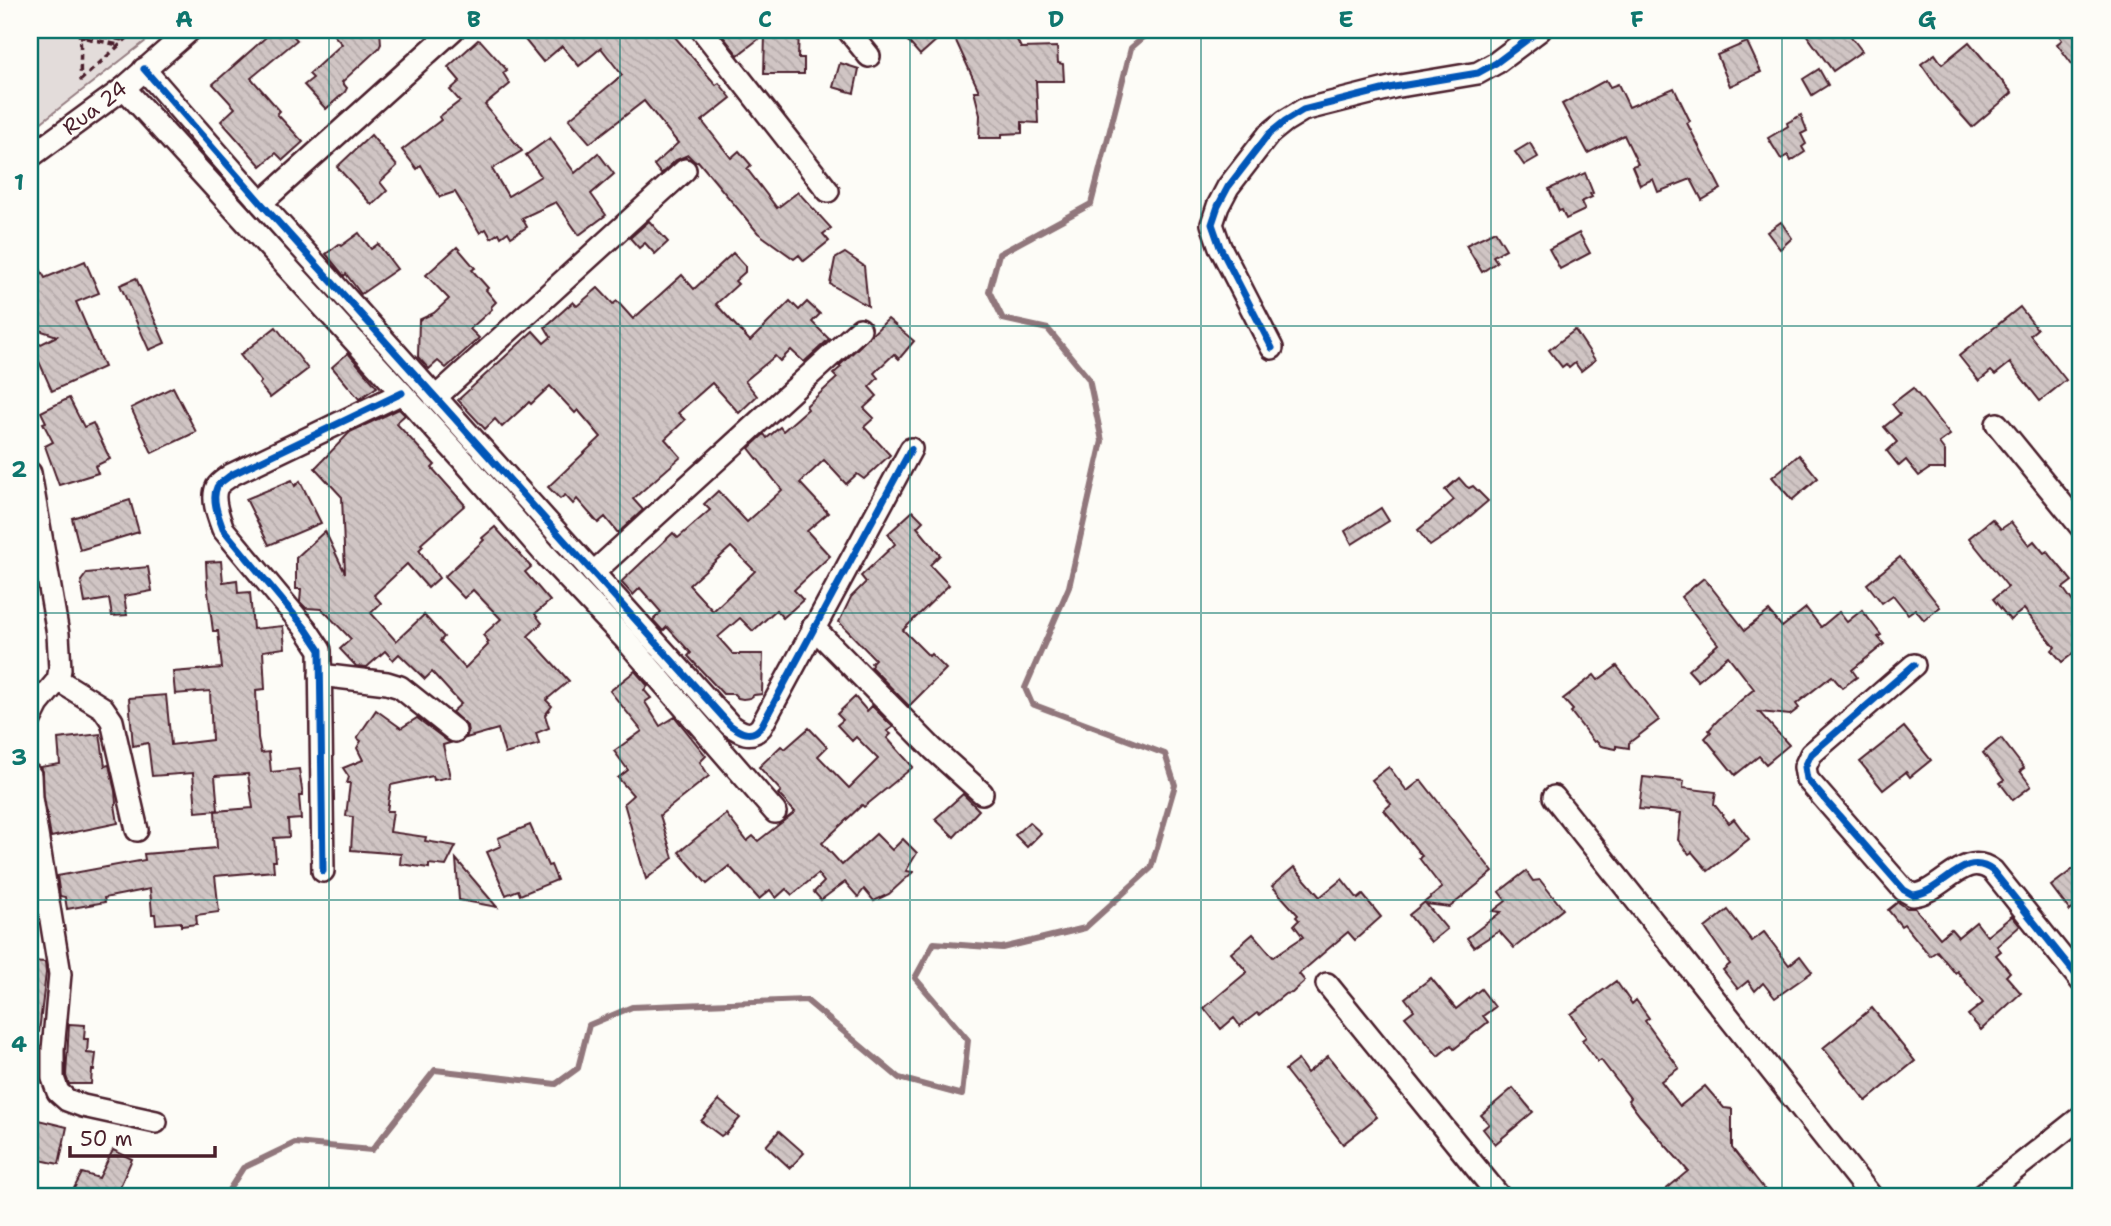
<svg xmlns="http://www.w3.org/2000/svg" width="2111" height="1226" viewBox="0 0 2111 1226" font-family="'Shantell Sans',sans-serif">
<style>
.park{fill:#e3dcda;stroke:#967e82;stroke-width:2}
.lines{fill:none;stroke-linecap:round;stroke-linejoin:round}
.stream{stroke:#91777b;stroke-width:6}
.building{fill:url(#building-back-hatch);stroke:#4a1f2b;stroke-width:2;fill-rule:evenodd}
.minor-casing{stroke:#4a1f2b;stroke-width:26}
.path{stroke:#4a1f2b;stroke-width:3.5;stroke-dasharray:7 5;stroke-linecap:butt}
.minor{stroke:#fdfcf7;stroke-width:21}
.cycleway-casing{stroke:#fdfcf7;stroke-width:11}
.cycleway{stroke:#0057b8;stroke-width:7}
.grid{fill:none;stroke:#0f766e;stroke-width:2;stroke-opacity:0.55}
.labels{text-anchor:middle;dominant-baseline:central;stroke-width:5;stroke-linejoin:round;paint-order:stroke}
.street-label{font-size:21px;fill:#4a1f2b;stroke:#fdfcf7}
.neatline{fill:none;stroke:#0f766e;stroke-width:2.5}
.grid-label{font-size:23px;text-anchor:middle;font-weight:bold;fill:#0f766e}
</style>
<defs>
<pattern id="building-back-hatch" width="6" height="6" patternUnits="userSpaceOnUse" patternTransform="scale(1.75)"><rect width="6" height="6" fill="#d0c5c4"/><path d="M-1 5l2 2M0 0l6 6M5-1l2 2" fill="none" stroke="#b4a9a9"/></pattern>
</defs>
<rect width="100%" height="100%" fill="#fdfcf7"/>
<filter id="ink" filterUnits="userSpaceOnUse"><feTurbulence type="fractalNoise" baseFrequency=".0143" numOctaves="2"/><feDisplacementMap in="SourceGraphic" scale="14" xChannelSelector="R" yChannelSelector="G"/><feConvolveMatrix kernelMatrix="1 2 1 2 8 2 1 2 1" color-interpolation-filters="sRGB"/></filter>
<g filter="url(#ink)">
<path class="park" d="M30,30H160L30,131Z"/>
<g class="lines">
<path class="stream" d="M225,1196L243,1168L295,1143L372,1150L435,1070L556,1084L578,1068L589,1025L632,1007L806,1000L899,1078L962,1095L968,1040L915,978L934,943L1002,948L1085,928L1151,868L1175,785L1165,754L1032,704L1025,688L1069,587L1102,441L1089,379L1048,329L1003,319L989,291L999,254L1091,204L1131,48L1152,30"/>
</g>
<g class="building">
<path d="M274,30H288L297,40L251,78L280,111L277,114L303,142L283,160L276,153L261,166L221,121L235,108L213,84Z"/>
<path d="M329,30H380L381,44L379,48L342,82L347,88L345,92L326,109L304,85L313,78L309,74L342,44Z"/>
<path d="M517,30H669L716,85L719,83L731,98L702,121L731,158L739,151L751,165L747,169L777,208L798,192L831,228L823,234L829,241L804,261L799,255L794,259L758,233L698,161L695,162L688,155L676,160L661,174L654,165L678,143L644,101L590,143L569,119L622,75L601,48L579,66L562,46L543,62Z"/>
<path d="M718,30H799L798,58H804V74H764L765,34L738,55Z"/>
<path d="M898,30H948L920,55Z"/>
<path d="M951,30H1012L1021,48L1057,47L1058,63L1063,64L1064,81H1036L1038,123L1022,122V133L1002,134V138H979L980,115L974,91H979Z"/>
<path d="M1803,30H1846L1862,51L1833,71Z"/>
<path d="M2055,30H2081V76L2057,44L2062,40Z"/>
<path d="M478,40L481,41L507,70L503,73L510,84L485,105L522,151L492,169L508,196L541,176L526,155L550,138L575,173L598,153L614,174L591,194L606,215L579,235L556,202L522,218L527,227L511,237L508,232L501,237L499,233L491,238L486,229L480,233L455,192L440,197L421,165L417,169L402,150L441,120L439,117L460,101L450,90L460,81L448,67Z"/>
<path d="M1747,42L1761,72L1730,86L1717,55Z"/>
<path d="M1969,42L2012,93L1972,127L1940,91L1921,64L1935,54L1942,64Z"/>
<path d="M840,63L859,69L854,93L833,87Z"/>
<path d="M1819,69L1828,85L1812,95L1803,79Z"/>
<path d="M1606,80L1610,87L1618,84L1629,107L1674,88L1690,121L1687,123L1721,189L1702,200L1691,179L1658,192L1653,179L1640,185L1632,166L1638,164L1624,135L1588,153L1562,104Z"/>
<path d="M1801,115L1807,131L1801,134L1806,144L1802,147L1805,152L1791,161L1788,155L1781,159L1768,138L1788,126L1787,123Z"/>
<path d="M371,135L397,166L380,182L387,191L372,205L337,167Z"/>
<path d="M1530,143L1538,157L1524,165L1515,152Z"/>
<path d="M1585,173L1593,193L1590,194L1592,197L1581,202L1585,210L1566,219L1562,210L1559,211L1549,189Z"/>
<path d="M649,221L668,242L655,254L645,243L639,248L630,238Z"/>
<path d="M1781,222L1792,238L1780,249L1767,232Z"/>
<path d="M1495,231L1506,249L1493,256L1497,262L1482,272L1466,245Z"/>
<path d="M359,233L371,249L378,244L397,269L361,294L346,274L344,276L326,254L339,244L341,246Z"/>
<path d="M1579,233L1590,253L1560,269L1549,249Z"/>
<path d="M457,247L475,268L472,270L488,288L486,290L496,302L491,307L492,309L470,329L479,338L446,368L438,361L429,369L418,357L419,320L434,313L449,299L426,275Z"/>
<path d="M30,251L45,278L85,261L99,293L76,302L104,367L52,391L33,348L57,336L30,327Z"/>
<path d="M733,253L745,266V272L735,281L738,284L716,304L750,341L790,301L799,310L807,302L820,314L812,322L829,339L804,362L791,350L780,361L775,356L745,381L757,396L739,413L712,383L678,413L685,420L665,439L681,457L633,499L643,510L618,533L605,517L598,523L577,499L573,504L565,495L560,499L548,487L601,437L578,410L575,413L550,386L531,404L529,402L527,404L502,427L495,419L485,429L458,400L533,331L544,343L551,337L545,327L573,302L577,306L598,288L613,304L617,301L633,319L682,275L694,289Z"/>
<path d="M845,253L864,266L868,306L830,284L835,259Z"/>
<path d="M136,278L165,343L149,350L120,285Z"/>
<path d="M2020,307L2037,329L2030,335L2066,380L2040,401L2010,363L1995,375L1991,371L1979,381L1959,356Z"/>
<path d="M888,319L914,341L899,359L894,354L874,373L878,378L869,387L877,396L864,408L874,418L864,427L890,455L864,479L857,474L846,484L824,460L800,483L828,513L807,531L830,556L794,590L803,600L783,618L776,610L753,631L740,618L718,637L733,654H763L762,694L754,695L750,698L743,699L738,698L734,694H723L688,656L691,653L667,627L663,631L653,620L661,612L640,588L633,595L621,582L673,533L678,538L710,510L704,504L718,491L747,522L782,490L749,448L764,434L767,438L780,427L783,431L808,409L806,406L837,378L833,374L841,367L839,366ZM731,547L755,571L713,611L689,585Z"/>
<path d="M276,327L308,369L270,398L259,384L261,382L240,355Z"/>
<path d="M1575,330L1595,360L1581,371L1575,363L1569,368L1566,364L1562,367L1549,350Z"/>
<path d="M348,353L377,387L359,399L332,367Z"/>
<path d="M173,387L196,432L152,453L131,408Z"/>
<path d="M1913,388L1950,435L1939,443L1945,451V469H1929L1919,476L1906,460L1899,466L1887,451L1897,442L1884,427L1900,414L1892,404Z"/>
<path d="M69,398L84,427L93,423L110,459L95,466L98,473L59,485L45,446L53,442L43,423L46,422L41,412Z"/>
<path d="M399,409L405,415L396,423L435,465L432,468L465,505L421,544L423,546L419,550L439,578L428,588L407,564L374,595L381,603L371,613L396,641L424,615L444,637L440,641L465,668L488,645L487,643L489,642L483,635L501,619L473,590L464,598L444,577L484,540L482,538L495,527L531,567L525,572L550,601L535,614L542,623L528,636L569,681L546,700L552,706L545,715L549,728L536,733L539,744L505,754L498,729L466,738L468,732L467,726L452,712L461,704L432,672L425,679L399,654L393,660L385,651L367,667L356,666L340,649L351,639L322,609L306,608L300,602L301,589H296V558L325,531L345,573L342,497L315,468L350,432Z"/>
<path d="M1799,455L1818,478L1792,500L1772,477Z"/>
<path d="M1459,478L1466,486L1469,488L1473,486L1488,501L1455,529L1430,546L1418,530L1454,500L1445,490Z"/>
<path d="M292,480L295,486L300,481L321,523L269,545L246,499Z"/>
<path d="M130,500L139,532L80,550L72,518Z"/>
<path d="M1381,508L1389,521L1352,544L1345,531Z"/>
<path d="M913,511L923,521L917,527L940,555L930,565L949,585L903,630L929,656L931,654L946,669L909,706L871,667L872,665L871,663L875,659L839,622L851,597L866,582L861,576L895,544L888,534Z"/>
<path d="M1992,519L2001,529L2011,522L2029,545L2034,541L2044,553L2047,551L2072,581L2063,588L2081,613V647L2062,662L2052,650L2055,647L2024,609L2010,620L1993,599L2008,587L1969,538Z"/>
<path d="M1900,557L1940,607L1924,620L1915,609L1908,614L1893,595L1882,603L1867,584Z"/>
<path d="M221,561L223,582L237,580L238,593L250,592L253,629L283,626L285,648L263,651L265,689L256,690L258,738L261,753L269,752L271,772L299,769L303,796H299L301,819L288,820L289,837L274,838L276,861H273L274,871L215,876L219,912L196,915L197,924L181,926V922L156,924L155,914H152L150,889L104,898L105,902L67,909L65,897L60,896L57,876L145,860L144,854L217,848L215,811L253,808L248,774L215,776L218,810L196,812L193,773L152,776L148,743L133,746L129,698L166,695L171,745L212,740L210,691L175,694L173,672L222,668L218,631H213L207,584L206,562Z"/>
<path d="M148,567L152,591L124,596L127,615L112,616L109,599L85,603L81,581L87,573Z"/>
<path d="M1704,578L1745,630L1769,611L1782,627L1806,608L1821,627L1839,612L1847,622L1862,610L1881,635L1878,637L1884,644L1852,670L1857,677L1842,688L1832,676L1796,704L1799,708L1790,715L1759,712L1789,745L1766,764L1759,756L1735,775L1705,738L1711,732L1709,730L1718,720L1754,689L1728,656L1698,681L1688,670L1718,644L1681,597Z"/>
<path d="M1617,666L1659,720L1629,743V748L1616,746V749L1601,746L1596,741L1594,742L1571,712L1573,710L1563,699L1594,675L1598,680Z"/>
<path d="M635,671L648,686L644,690L651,698L645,702L660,726L675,717L706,756L700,762L709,776L660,815L673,858L646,879L624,803L633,795L618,778L628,770L614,751L642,731L610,691Z"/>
<path d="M855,697L867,711L872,706L893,727L887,731L891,734L887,738L913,767L864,807L862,805L822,843L842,865L876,834L892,850L903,839L917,853L906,871L913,872L889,894L874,901L864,889L858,897L845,882L821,900L814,892L824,882L818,874L792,895L786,889L776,898L770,890L759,899L729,866L707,884L679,852L726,814L747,841L753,836L758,841L795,812L778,794L781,791L759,767L781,746L785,749L809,728L827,747L818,756L849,788L878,759L856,737L852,741L837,725L843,720L837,714Z"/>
<path d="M376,710L401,728L417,718L450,743L443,745L450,777L434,780L433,776L391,785L387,811H393L390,832L426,837L425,841L456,846L446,866L429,864V868L400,864L401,854L351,850L353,817L346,816L350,783H347L349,777L343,768L363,760L357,748L361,741L357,738Z"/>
<path d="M1904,727L1931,760L1910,777L1906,772L1883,790L1860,762Z"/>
<path d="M100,734L105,766L109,765L115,791L116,803L115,805L118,823L51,837L44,797L43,774L40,767L60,764L58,739Z"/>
<path d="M2001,738L2024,768L2020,771L2031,786L2013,800L2000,783L2004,780L1983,753Z"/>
<path d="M1389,767L1407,791L1421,780L1493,872L1450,907L1426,904L1447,929L1431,942L1409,915L1442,888L1419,858L1422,856L1384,810L1391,804L1372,780Z"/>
<path d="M1643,777L1684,781L1683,788L1716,792L1714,804L1729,823L1734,819L1749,839L1708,871L1692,852L1689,854L1678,840L1681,813L1639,809Z"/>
<path d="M963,794L979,810L954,837L935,819Z"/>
<path d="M1029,822L1041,833L1027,847L1015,835Z"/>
<path d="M530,825L548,866L551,865L557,880L520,895L518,890L506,895L487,852L501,846L498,838Z"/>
<path d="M456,859L497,907L459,900Z"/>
<path d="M2081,863V902L2070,911L2051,886Z"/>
<path d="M1294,867L1320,897L1342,879L1358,899L1363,895L1381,917L1355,940L1348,932L1299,974L1305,981L1292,993L1285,994L1259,1015L1257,1013L1240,1026L1234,1018L1221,1029L1204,1008L1247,972L1231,953L1253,934L1273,957L1303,937L1294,925L1299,920L1296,917L1298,915L1272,886Z"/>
<path d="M1526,871L1533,881L1540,880L1563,909L1514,948L1499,931L1474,947L1467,938L1501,912L1493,911L1506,901L1499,892Z"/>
<path d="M1898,902L1907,908H1915L1940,938L1951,929L1958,937L1976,922L1987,936L2012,916L2020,926L1997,946L2001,951L1996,955L2010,972L2006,976L2021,993L1981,1030L1968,1015L1983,1003L1957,971L1955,973L1937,951L1930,956L1904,924L1901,926L1888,910Z"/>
<path d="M1728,910L1752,941L1764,932L1789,965L1800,956L1812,972L1775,998L1763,983L1755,991L1748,981L1738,989L1723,970L1730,964L1705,928Z"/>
<path d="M30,961L45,962L46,973L39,1032L30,1031Z"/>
<path d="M1431,978L1456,1009L1481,989L1495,1007L1483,1016L1488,1022L1454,1049L1451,1045L1438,1056L1405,1017L1414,1010L1405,998Z"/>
<path d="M1616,981L1632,1004L1636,1000L1649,1018L1645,1021L1679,1068L1661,1081L1680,1106L1705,1086L1724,1108L1732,1109V1148L1765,1190L1758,1196H1658L1688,1171L1640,1116L1628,1100L1630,1098L1601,1060L1598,1062L1582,1040L1586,1037L1571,1014Z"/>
<path d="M1872,1008L1915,1061L1866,1101L1823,1048Z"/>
<path d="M69,1024L85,1025L84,1039H88L87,1053L96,1054L94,1070H92L91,1084H69L66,1076Z"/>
<path d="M1328,1056L1377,1117L1343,1144L1285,1070L1298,1060L1307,1073Z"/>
<path d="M1513,1088L1533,1112L1495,1144L1483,1129L1489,1124L1481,1115Z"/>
<path d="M719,1100L740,1118L726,1134L725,1133L721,1136L701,1121Z"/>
<path d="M30,1118L67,1127L59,1164L30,1158Z"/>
<path d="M779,1131L804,1153L790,1168L766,1146Z"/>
<path d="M113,1150L132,1159L116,1196H70L82,1173L99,1178Z"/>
</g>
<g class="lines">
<defs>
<g id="minor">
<path d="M702,30L828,191"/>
<path d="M848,30L869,56"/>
<path d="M144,69L261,203L730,725C740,732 751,739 761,727L911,449"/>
<path d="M124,88L462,459L544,553L625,639L775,812"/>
<path d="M30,157L124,88L190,30"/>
<path d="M261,203L453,30"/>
<path d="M1272,348L1220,247L1212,224L1218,206L1228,187L1269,134L1285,121L1303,110L1394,87L1478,73L1496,63L1540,30"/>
<path d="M435,398L685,170"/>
<path d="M1997,424L2081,527"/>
<path d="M30,473L58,634L60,669L58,680L38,704L30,720"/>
<path d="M593,573L860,329"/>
<path d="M813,627L933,749L982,793"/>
<path d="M1914,665L1811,754L1805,767L1807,779L1904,890L1913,895C1942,893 1964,848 1993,871L2081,981"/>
<path d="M320,675L387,683L400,687L455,731"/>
<path d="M58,680L103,708L112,721L137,830"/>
<path d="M30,775L31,798L60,974L53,1050V1078L58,1092L67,1100L83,1106L156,1122"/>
<path d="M1554,797L1871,1196"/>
<path d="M323,871L320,650L306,629L223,529C219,518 211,499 217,487C220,482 226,479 231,475L402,393"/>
<path d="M1327,984L1499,1196"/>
<path d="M1981,1196L2081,1117"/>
</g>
</defs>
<use href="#minor" class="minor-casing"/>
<g class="path">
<path d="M78,30C83,45 79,63 81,80L136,30"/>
<path d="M80,37L98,36L123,40"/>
<path d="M86,38L119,45"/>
</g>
<use href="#minor" class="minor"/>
<defs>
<g id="cycleway">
<path d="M144,69L261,203L730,725C740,732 751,739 761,727L911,449"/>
<path d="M1272,348L1220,247L1212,224L1218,206L1228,187L1269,134L1285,121L1303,110L1394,87L1478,73L1496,63L1540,30"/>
<path d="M1914,665L1811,754L1805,767L1807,779L1904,890L1913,895C1942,893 1964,848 1993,871L2081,981"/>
<path d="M323,871L320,650L306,629L223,529C219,518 211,499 217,487C220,482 226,479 231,475L402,393"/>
</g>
</defs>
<use href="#cycleway" class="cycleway-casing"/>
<use href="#cycleway" class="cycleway"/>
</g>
</g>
<path class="grid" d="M329,30V1196M620,30V1196M910,30V1196M1201,30V1196M1491,30V1196M1782,30V1196M30,326H2081M30,613H2081M30,900H2081"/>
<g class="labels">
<g class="street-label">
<text transform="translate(95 108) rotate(-37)">Rua 24</text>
</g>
</g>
<rect width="2111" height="1226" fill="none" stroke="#fdfcf7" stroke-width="77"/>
<path d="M70 1146v10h145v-10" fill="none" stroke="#4a1f2b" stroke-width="3.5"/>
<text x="80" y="1146" font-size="21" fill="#4a1f2b" stroke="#fdfcf7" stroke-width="5" paint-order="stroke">50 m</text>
<rect x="38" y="38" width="2034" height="1150" class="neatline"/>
<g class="grid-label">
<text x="184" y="27">A</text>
<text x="474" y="27">B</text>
<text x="765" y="27">C</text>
<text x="1056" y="27">D</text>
<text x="1346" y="27">E</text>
<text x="1637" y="27">F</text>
<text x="1927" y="27">G</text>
<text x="19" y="190">1</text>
<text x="19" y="477">2</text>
<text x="19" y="765">3</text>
<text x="19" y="1052">4</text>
</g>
</svg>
